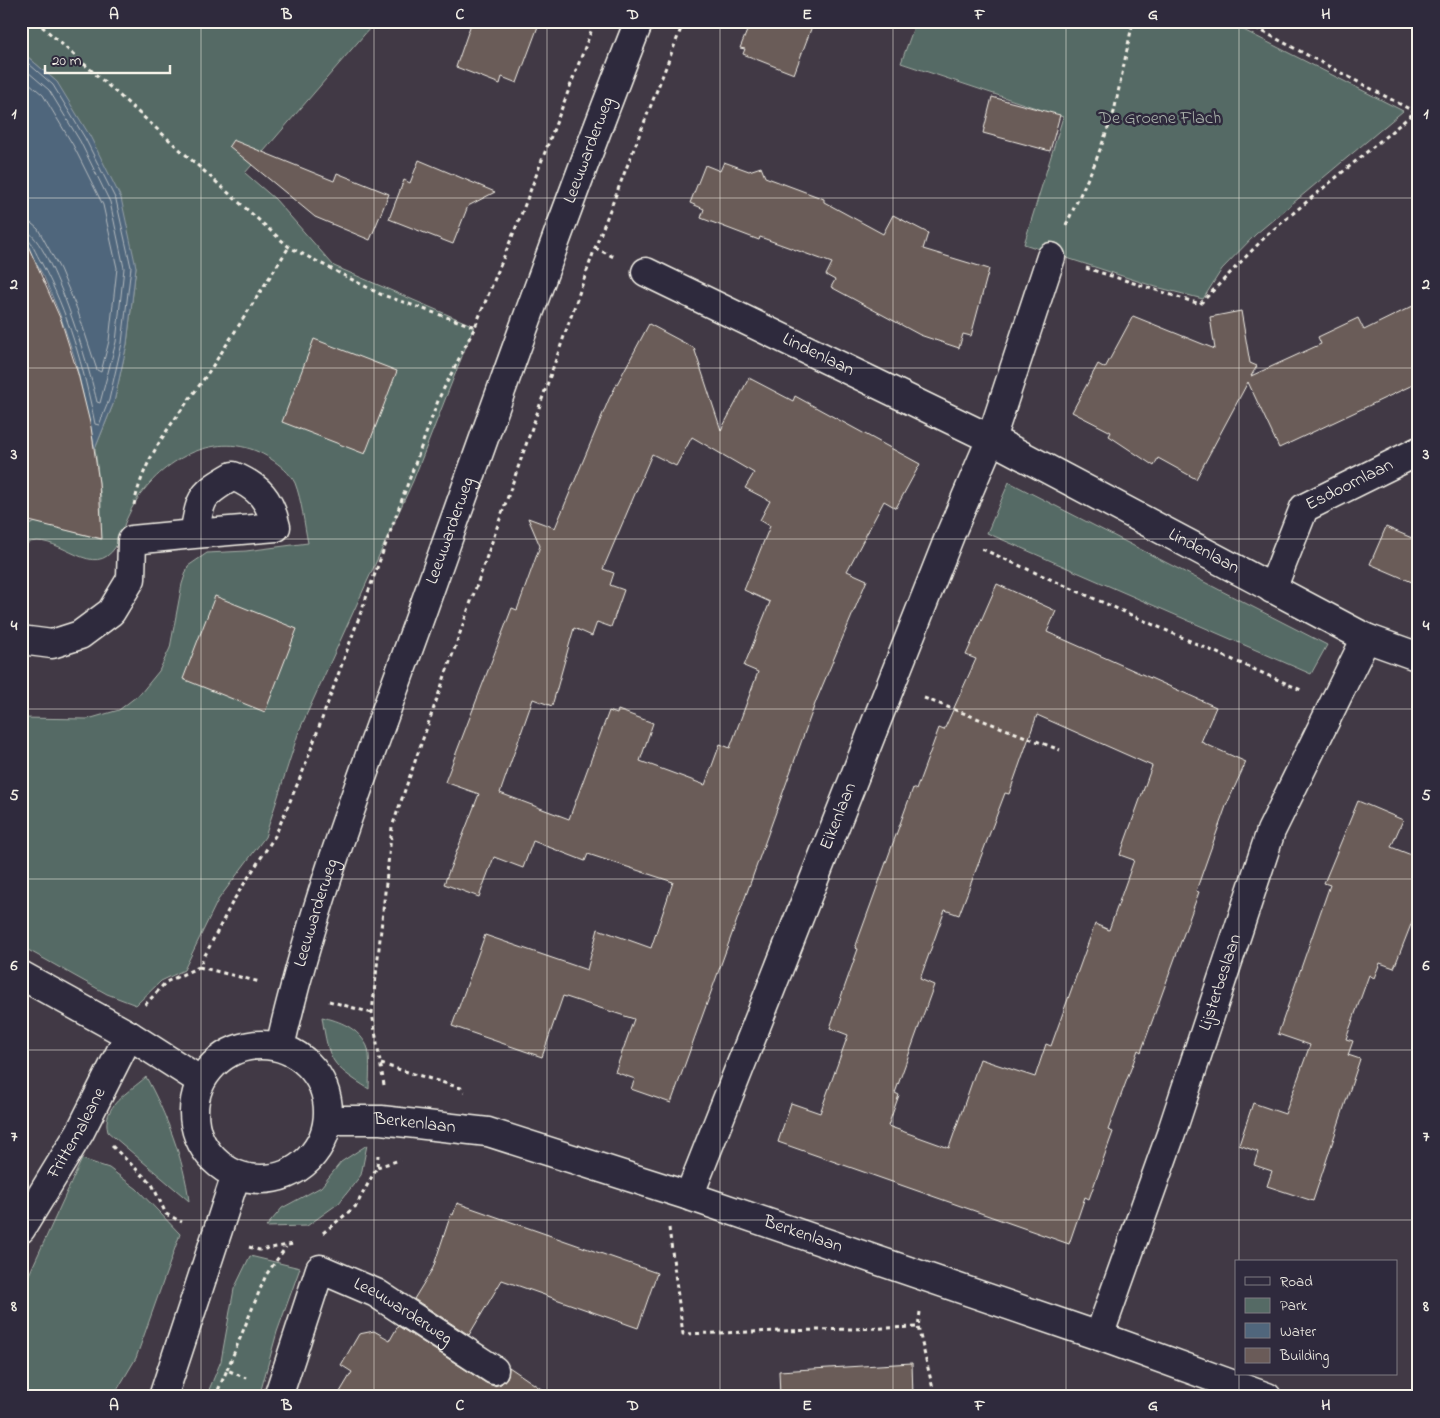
<svg xmlns="http://www.w3.org/2000/svg" width="1440" height="1418" viewBox="0 0 1440 1418" font-family="'Indie Flower',sans-serif">
<style>
.green{fill:#556a65;stroke:#a4aea6}
.water{fill:#50667c;stroke:#929ea7}
.lines{fill:none;stroke-linecap:round;stroke-linejoin:round}
.shore{stroke:#b2b9bd;stroke-width:1}
.building{fill:#6a5b58;stroke:#f4f1e8;fill-rule:evenodd}
.minor-casing{stroke:#f4f1e8;stroke-width:31}
.major-casing{stroke:#f4f1e8;stroke-width:31}
.path{stroke:#f4f1e8;stroke-width:3;stroke-dasharray:4 4;stroke-linecap:butt}
.minor{stroke:#2f2a3d;stroke-width:28}
.major{stroke:#2f2a3d;stroke-width:28}
.grid{fill:none;stroke:#f4f1e8;stroke-width:1;stroke-opacity:0.55}
.labels{text-anchor:middle;dominant-baseline:central;stroke-width:5;stroke-linejoin:round;paint-order:stroke}
.park-label{font-size:18px;fill:#acb4ad;stroke:#2f2a3d}
.street-label{font-size:18px;fill:#f4f1e8;stroke:#2f2a3d}
.neatline{fill:none;stroke:#f4f1e8;stroke-width:2}
.grid-label{font-size:16px;text-anchor:middle;font-weight:bold;fill:#f4f1e8}
</style>
<rect width="100%" height="100%" fill="#413945"/>
<filter id="ink" filterUnits="userSpaceOnUse"><feTurbulence type="fractalNoise" baseFrequency=".02" numOctaves="2"/><feDisplacementMap in="SourceGraphic" scale="10" xChannelSelector="R" yChannelSelector="G"/><feConvolveMatrix kernelMatrix="1 2 1 2 8 2 1 2 1" color-interpolation-filters="sRGB"/></filter>
<g filter="url(#ink)">
<g class="green">
<path d="M21,21H376L245,173L275,199L334,266L474,326L413,481L299,731L265,837L218,900L184,970L161,981L136,1005L107,994L21,946V718L88,719L119,710L141,693L159,671L170,648L182,584L188,566L207,553L246,551L308,543C304,524 302,501 295,483C290,473 280,465 271,459C227,429 174,452 144,490C138,497 132,507 128,516C121,529 121,546 107,556C83,573 48,525 21,547V528L36,522L101,539V499L95,449L114,402L127,344L136,267L57,82L21,51Z"/>
<path d="M916,21H1226L1403,111L1256,234L1222,269L1203,299L1156,287L1024,244L1063,117L901,63Z"/>
<path d="M1009,482L1327,645L1311,674L987,533Z"/>
<path d="M322,1017C340,1021 358,1028 367,1046C371,1054 369,1079 369,1089C331,1065 329,1062 322,1017Z"/>
<path d="M146,1077C166,1113 184,1160 189,1201L108,1132C101,1106 128,1093 146,1077Z"/>
<path d="M367,1145L361,1175L339,1203L307,1226L266,1227L282,1208L321,1187L341,1162Z"/>
<path d="M82,1159L109,1168L137,1189L180,1234L136,1358L113,1397H21V1292Z"/>
<path d="M250,1256L300,1268L277,1332L259,1397H206L221,1361L234,1289Z"/>
</g>
<path class="water" d="M21,51L57,82L90,136L121,198L136,267L127,344L114,402L95,449L75,359L60,315L44,277L21,237Z"/>
<g class="lines">
<g class="shore">
<path d="M21,57L53,85L85,138L116,200L131,267L122,343L109,400L99,425L95,424C84,368 68,312 41,262C36,254 32,242 25,236"/>
<path d="M21,66L49,90L80,141L110,202L124,268L116,342L100,403L97,402C91,374 50,232 22,229"/>
<path d="M21,76L43,95L73,145L103,205L117,268L109,341L101,372L97,370L77,309L60,269L38,229L31,223L21,222"/>
</g>
</g>
<g class="building">
<path d="M472,21H540L517,83L502,77L500,84L456,67Z"/>
<path d="M751,21H814L794,74L743,54L745,49L740,48Z"/>
<path d="M992,97L1060,115L1050,151L983,133Z"/>
<path d="M233,140L334,181L337,173L389,194L370,240L315,217L229,146Z"/>
<path d="M419,160L495,192L468,206L453,244L389,219L404,180L410,183Z"/>
<path d="M724,162L749,171L761,167L765,177L824,199V202L883,234L893,215L928,233L923,249L989,269L971,336L963,334L959,348L920,335L831,287L835,280L826,275L832,263L760,237L759,240L701,218L704,209L690,203L705,165L720,171Z"/>
<path d="M21,230L61,320L78,374L91,427L99,483L102,539L21,519Z"/>
<path d="M1419,303V382L1279,448L1248,382L1196,479L1158,458L1154,466L1109,436L1111,432L1072,412L1098,364L1105,368L1133,316L1215,349L1210,317L1241,311L1250,363L1257,366L1251,376L1321,344L1318,337L1358,318L1364,330Z"/>
<path d="M649,324L694,348L721,430L749,378L793,401L795,396L920,464L896,508L884,501L847,571L867,580L816,701L671,1103L631,1089L635,1079L615,1072L634,1019L563,996L542,1057L452,1026L485,935L587,970L598,929L651,948L673,882L588,854L585,861L533,841L523,868L494,857L479,897L444,884L479,794L445,782L512,608L517,610L540,546L528,518L555,528L609,399ZM692,437L754,473L745,488L770,501L760,520L770,526L744,590L770,602L744,666L758,672L730,748L720,744L705,785L640,761L653,723L618,710L617,714L609,711L569,819L500,793L533,699L552,706L574,628L592,636L597,622L611,627L624,590L610,585L614,573L603,569L652,454L676,466Z"/>
<path d="M314,339L397,371L365,454L282,422Z"/>
<path d="M1386,527L1419,541V585L1370,564Z"/>
<path d="M997,584L1056,611L1047,632L1216,707L1201,742L1246,762L1226,806L1196,891L1199,892L1141,1052L1138,1050L1108,1130L1113,1132L1089,1199L1085,1197L1069,1244L778,1142L791,1103L820,1113L848,1035L830,1028L858,949L855,948L913,788L916,790L939,728L944,730L976,659L966,655ZM1037,715L1152,766L1120,855L1134,860L1109,930L1095,924L1051,1046L1046,1044L1035,1077L980,1059L949,1148L888,1126L899,1095L895,1093L934,985L920,979L945,910L959,915L1005,793L1009,794Z"/>
<path d="M215,596L297,629L265,712L183,679Z"/>
<path d="M1358,801L1403,820L1391,847L1419,858V904L1394,968L1380,963L1374,978L1369,975L1346,1039L1353,1041L1348,1055L1360,1059L1313,1201L1267,1186L1272,1171L1254,1165L1258,1152L1239,1145L1253,1103L1285,1114L1310,1045L1278,1034L1330,885L1324,883Z"/>
<path d="M457,1203L657,1273L638,1328L502,1280L469,1335L414,1299L433,1268L451,1214L453,1215Z"/>
<path d="M398,1326L486,1383L494,1386L501,1384L507,1378L509,1367L553,1397H337L352,1372L341,1365L359,1334L374,1331L390,1340Z"/>
<path d="M912,1363L913,1397H780L779,1371Z"/>
</g>
<g class="lines">
<defs>
<g id="minor">
<path id="s1" d="M646,272L991,439L1366,638L1419,657"/>
<path id="s2" d="M1272,589L1304,508L1419,451"/>
<path d="M21,640L52,644L80,635L111,612L131,579L132,540L194,534C201,497 200,495 233,476C259,487 270,499 276,527L194,534"/>
<path id="s3" d="M689,1196L950,535L991,439L1051,257"/>
<path id="s4" d="M21,1229L80,1132L129,1035"/>
<path id="s5" d="M1099,1336L1171,1134L1271,831L1366,638"/>
<path id="s6" d="M278,1397L320,1269L376,1293L494,1370"/>
</g>
<g id="major">
<path d="M21,975L129,1035L201,1081"/>
<circle cx="261" cy="1112" r="67"/>
<path id="s7" d="M280,1047C314,896 372,752 424,606C494,410 563,215 639,21"/>
<path id="s8" d="M329,1120H381L488,1132L689,1196L1099,1336L1267,1397"/>
<path d="M163,1397L236,1175"/>
</g>
</defs>
<use href="#minor" class="minor-casing"/>
<use href="#major" class="major-casing"/>
<g class="path">
<path d="M36,21L289,247L380,294L475,327"/>
<path d="M1066,225L1095,163L1114,112L1133,21"/>
<path d="M595,248L614,257"/>
<path d="M1086,268L1200,304L1268,234L1415,112L1243,21"/>
<path d="M134,505C145,452 176,419 206,376C234,334 261,290 289,247"/>
<path d="M982,549L1301,690"/>
<path d="M924,698L1060,750"/>
<path d="M199,967L260,982"/>
<path d="M329,1001L372,1013"/>
<path d="M145,1005L166,982L199,967L233,901L275,836L303,771L439,398L475,327L521,215L595,21"/>
<path d="M381,1064L461,1088L464,1092"/>
<path d="M384,1085L372,1013L392,827L595,248L684,21"/>
<path d="M112,1146L152,1184L166,1214L182,1222"/>
<path d="M377,1167L400,1160"/>
<path d="M669,1228L683,1334L918,1327"/>
<path d="M323,1233L356,1206L377,1167L378,1155"/>
<path d="M249,1247L259,1250L294,1244"/>
<path d="M920,1312L918,1327L935,1397"/>
<path d="M227,1370L266,1275L286,1247"/>
<path d="M215,1397L227,1370L246,1378"/>
</g>
<use href="#minor" class="minor"/>
<use href="#major" class="major"/>
</g>
</g>
<path class="grid" d="M201,21V1397M374,21V1397M547,21V1397M720,21V1397M893,21V1397M1066,21V1397M1239,21V1262M21,198H1419M21,368H1419M21,539H1419M21,709H1419M21,879H1419M21,1050H1419M21,1220H1419M1239,1374V1397"/>
<g class="labels">
<g class="park-label">
<text x="1160" y="119">De Groene Flach</text>
</g>
<g class="street-label">
<text stroke="none"><textPath href="#s7" startOffset="949">Leeuwarderweg</textPath></text>
<text stroke="none"><textPath href="#s1" startOffset="191">Lindenlaan</textPath></text>
<text stroke="none"><textPath href="#s2" startOffset="138">Esdoornlaan</textPath></text>
<text stroke="none"><textPath href="#s7" startOffset="544">Leeuwarderweg</textPath></text>
<text stroke="none"><textPath href="#s1" startOffset="624">Lindenlaan</textPath></text>
<text stroke="none"><textPath href="#s3" startOffset="408">Eikenlaan</textPath></text>
<text stroke="none"><textPath href="#s7" startOffset="139">Leeuwarderweg</textPath></text>
<text stroke="none"><textPath href="#s5" startOffset="374">Lijsterbeslaan</textPath></text>
<text stroke="none"><textPath href="#s8" startOffset="86">Berkenlaan</textPath></text>
<text stroke="none"><textPath href="#s4" startOffset="111">Frittemaleane</textPath></text>
<text stroke="none"><textPath href="#s8" startOffset="491">Berkenlaan</textPath></text>
<text stroke="none"><textPath href="#s6" startOffset="228">Leeuwarderweg</textPath></text>
</g>
</g>
<rect width="1440" height="1418" fill="none" stroke="#2f2a3d" stroke-width="55"/>
<rect x="1235" y="1260" width="162" height="115" fill="#2f2a3d" stroke="#7e7a81"/>
<rect x="1245" y="1277" width="25" height="8" fill="#2f2a3d" stroke="#7e7a81"/>
<text x="1280" y="1286" font-size="15" fill="#f4f1e8">Road</text>
<rect x="1245" y="1298" width="25" height="15" fill="#556a65" stroke="#7e7a81"/>
<text x="1280" y="1310" font-size="15" fill="#f4f1e8">Park</text>
<rect x="1245" y="1323" width="25" height="15" fill="#50667c" stroke="#7e7a81"/>
<text x="1280" y="1336" font-size="15" fill="#f4f1e8">Water</text>
<rect x="1245" y="1348" width="25" height="15" fill="#6a5b58" stroke="#7e7a81"/>
<text x="1280" y="1360" font-size="15" fill="#f4f1e8">Building</text>
<path d="M45 65v8h125v-8" fill="none" stroke="#f4f1e8" stroke-width="2.5"/>
<text x="52" y="65" font-size="15" fill="#f4f1e8" stroke="#2f2a3d" stroke-width="4" paint-order="stroke">20 m</text>
<rect x="28" y="28" width="1384" height="1362" class="neatline"/>
<g class="grid-label">
<text x="114" y="19">A</text>
<text x="287" y="19">B</text>
<text x="460" y="19">C</text>
<text x="633" y="19">D</text>
<text x="807" y="19">E</text>
<text x="980" y="19">F</text>
<text x="1153" y="19">G</text>
<text x="1326" y="19">H</text>
<text x="14" y="118">1</text>
<text x="1426" y="118">1</text>
<text x="14" y="289">2</text>
<text x="1426" y="289">2</text>
<text x="14" y="459">3</text>
<text x="1426" y="459">3</text>
<text x="14" y="630">4</text>
<text x="1426" y="630">4</text>
<text x="14" y="800">5</text>
<text x="1426" y="800">5</text>
<text x="14" y="970">6</text>
<text x="1426" y="970">6</text>
<text x="14" y="1141">7</text>
<text x="1426" y="1141">7</text>
<text x="14" y="1311">8</text>
<text x="1426" y="1311">8</text>
<text x="114" y="1410">A</text>
<text x="287" y="1410">B</text>
<text x="460" y="1410">C</text>
<text x="633" y="1410">D</text>
<text x="807" y="1410">E</text>
<text x="980" y="1410">F</text>
<text x="1153" y="1410">G</text>
<text x="1326" y="1410">H</text>
</g>
</svg>
